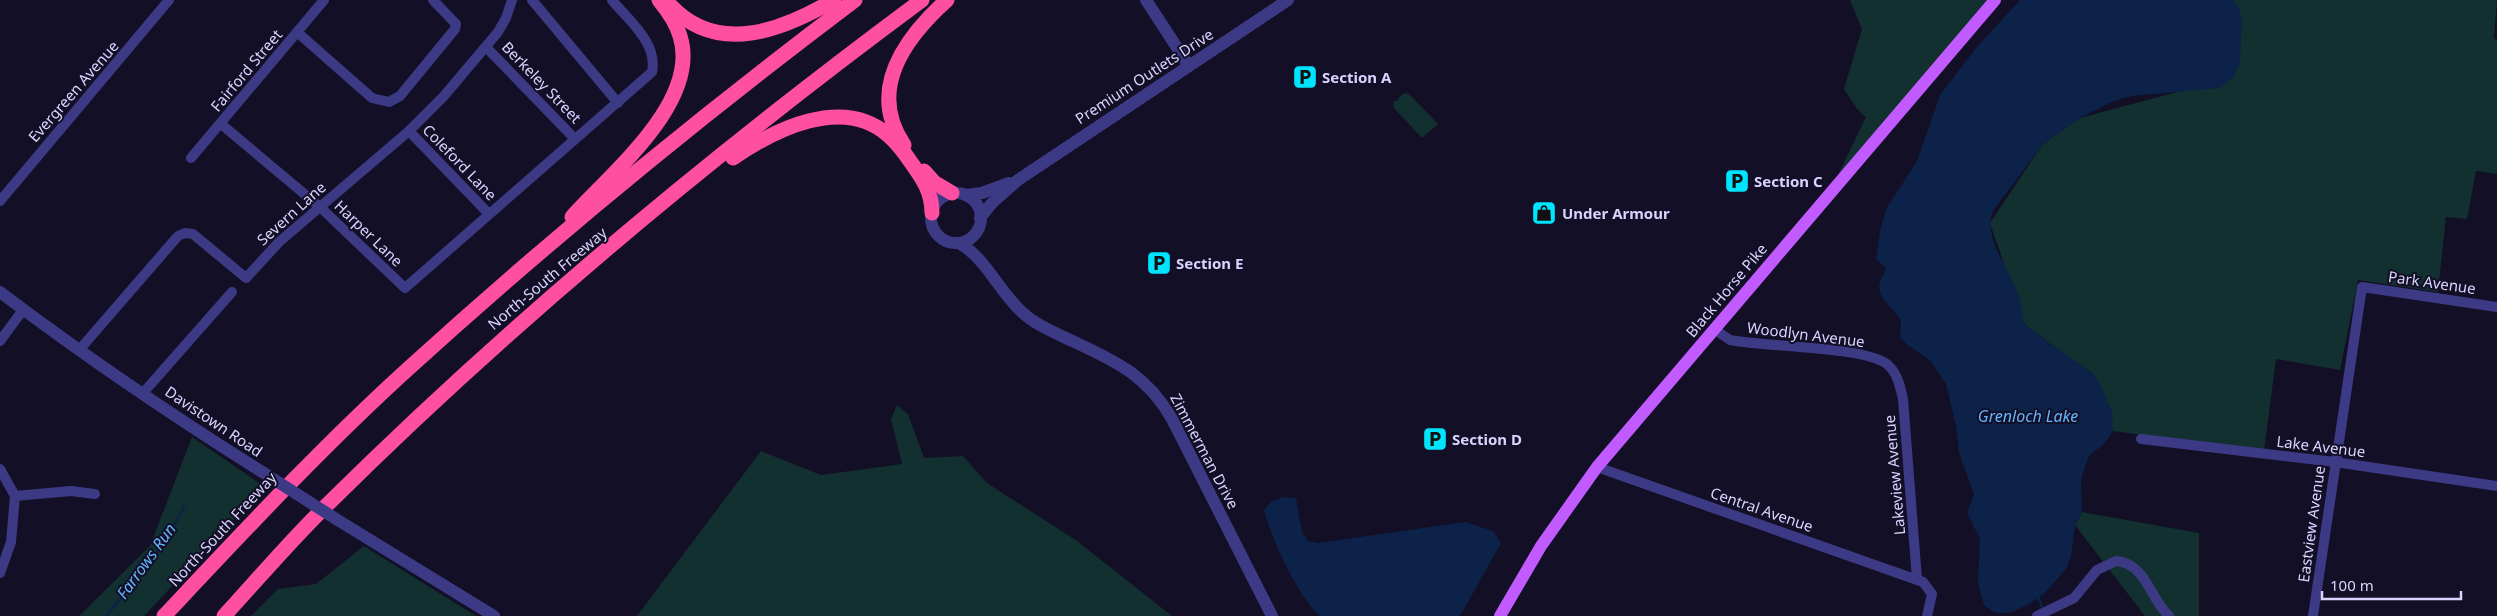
<svg xmlns="http://www.w3.org/2000/svg" width="2497" height="616" viewBox="0 0 2497 616" font-family="'Noto Sans',sans-serif">
<style>
.green{fill:#12302f}
.water{fill:#0c2248}
.lines{fill:none;stroke-linecap:round;stroke-linejoin:round}
.stream{stroke:#0c2248;stroke-width:2.5}
.minor{stroke:#3d3a85;stroke-width:10}
.tertiary{stroke:#3d3a85;stroke-width:12}
.primary{stroke:#c25bff;stroke-width:12}
.motorway{stroke:#ff4fa3;stroke-width:15}
.tertiary-bridge{stroke:#3d3a85;stroke-width:12}
.labels{text-anchor:middle;dominant-baseline:central;stroke-width:4;stroke-linejoin:round;paint-order:stroke}
.street-label{font-size:15px;fill:#d9d4ff;stroke:#130f26}
.poi-label{font-size:15px;font-weight:bold;fill:#d9d4ff;stroke:#130f26;text-anchor:start}
.water-label{font-size:16px;font-style:italic;fill:#62b6ff;stroke:#130f26}
</style>
<rect width="100%" height="100%" fill="#130f26"/>
<g class="green">
<path d="M1850,0H1994L1828,196L1866,117L1857,109L1844,89L1862,29Z"/>
<path d="M2233,0H2497L2494,39H2497V174L2476,171L2467,219L2446,217L2438,292L2358,280L2340,370L2276,359L2264,451L2113,431L2094,375L2025,325L1990,223L2042,145L2080,118L2233,77Z"/>
<path d="M1408,93L1438,124L1422,138L1393,107L1394,101H1397L1402,94Z"/>
<path d="M897,405L908,414L924,458L963,456L987,483L1077,541L1172,616H637L761,451L821,475L902,464L891,419Z"/>
<path d="M192,437L265,487L144,616H79L150,546Z"/>
<path d="M2082,512L2199,533V616H2145L2075,525Z"/>
<path d="M364,546L476,616H251L278,589L316,584Z"/>
</g>
<g class="water">
<path d="M2020,0H2233L2239,8L2242,19L2240,62L2234,77L2220,88L2131,96L2111,102L2080,118L2042,145L1993,211C1983,240 2008,266 2017,291C2021,301 2022,314 2025,325L2094,375L2100,384L2112,412L2113,431L2105,443L2089,456L2083,472L2081,482L2082,512L2075,525L2071,557L2066,569L2044,594L2029,604L2010,613H2000L1993,612L1984,605L1978,583L1980,539L1967,513L1974,494L1959,453L1956,426L1946,384L1930,360L1906,344L1900,337L1901,320C1893,308 1873,295 1881,279C1883,275 1885,273 1886,268L1876,259L1880,231L1886,209L1917,161L1940,95L1976,48Z"/>
<path d="M1283,497L1296,498L1302,532L1308,541L1318,543L1465,522L1493,531L1501,543L1460,616H1320C1298,597 1271,538 1264,510L1271,502Z"/>
</g>
<g class="lines">
<g class="stream">
<path d="M2038,596L2043,610"/>
<path d="M106,616C133,584 167,544 184,506"/>
</g>
<g class="minor">
<path d="M532,0L618,103"/>
<path d="M297,32L372,98L389,102L400,96L455,29L456,24L433,0"/>
<path d="M486,47L575,139"/>
<path d="M221,124L320,207L405,288L652,72C658,43 629,21 612,0"/>
<path d="M409,131L489,214"/>
<path d="M191,158L324,0"/>
<path d="M0,201L169,0"/>
<path d="M1714,329L1730,340C1764,347 1866,346 1888,365C1898,374 1900,387 1903,399L1917,579"/>
<path d="M0,341L23,310"/>
<path d="M80,349L178,236L185,233L193,234L246,278L279,242L409,131L444,96L498,32L506,18L512,0"/>
<path d="M143,393L232,292"/>
<path d="M2141,439L2335,462L2497,486"/>
<path d="M1597,467L1923,582L1932,594L1927,616"/>
<path d="M0,469L15,496L11,542L0,573"/>
<path d="M15,496L71,491L95,494"/>
<path d="M2037,616L2074,598L2097,570L2116,561C2147,564 2149,598 2169,616"/>
<path d="M2313,616L2362,287L2497,307"/>
</g>
<g class="tertiary">
<path d="M1146,0L1189,66"/>
<circle cx="956" cy="218" r="25"/>
<path d="M966,195L982,193L1009,183"/>
<path d="M980,218L992,203L1018,180L1288,0"/>
<path d="M959,243C987,259 999,292 1023,313C1035,324 1051,331 1066,338C1112,360 1145,372 1172,419L1272,616"/>
<path d="M0,292C86,357 176,418 267,475"/>
<path d="M336,519L494,616"/>
</g>
<path class="primary" d="M1500,616L1541,546L1597,467L1995,0"/>
<g class="motorway">
<path d="M671,6C718,56 783,30 834,0"/>
<path d="M904,145C866,89 906,37 947,0"/>
<path d="M733,158C774,130 842,95 888,135C896,142 904,152 910,161C922,178 932,191 932,213"/>
<path d="M924,171L935,183L952,193"/>
<path d="M572,217C610,174 701,102 680,36C676,22 668,11 659,0"/>
<path d="M164,616C244,531 323,446 409,368C552,238 701,116 855,0"/>
<path d="M224,616C258,579 290,541 326,506C511,322 713,155 922,0"/>
</g>
<path class="tertiary-bridge" d="M267,475L336,519"/>
</g>
<defs>
<symbol id="parking-square" viewBox="-11 -11 22 22"><rect x="-9" y="-9" width="18" height="18" rx="4" fill="#00e5ff" stroke="#130f26"/><path d="M-3.5-5.5H1a3.5 3.5 0 0 1 0 7H-1V5.5H-3.5ZM-1-3.4V-.6H.8a1.4 1.4 0 0 0 0-2.8Z" fill="#111"/></symbol>
<symbol id="shop-square" viewBox="-11 -11 22 22"><rect x="-9" y="-9" width="18" height="18" rx="4" fill="#00e5ff" stroke="#130f26"/><path d="M-5-2.5h2.3a2.7 3.5 0 0 1 5.4 0H5L5.5 6h-11ZM-1.5-2.5h3a1.5 2.3 0 0 0-3 0Z" fill="#111"/></symbol>
</defs>
<g fill-rule="evenodd">
<use href="#parking-square" x="1291" y="63" width="28" height="28"/>
<use href="#parking-square" x="1723" y="167" width="28" height="28"/>
<use href="#shop-square" x="1530" y="199" width="28" height="28"/>
<use href="#parking-square" x="1145" y="249" width="28" height="28"/>
<use href="#parking-square" x="1421" y="425" width="28" height="28"/>
</g>
<g class="labels">
<g class="street-label">
<text transform="translate(246 70) rotate(-50)">Fairford Street</text>
<text transform="translate(1144 76) rotate(-33)">Premium Outlets Drive</text>
<text transform="translate(542 82) rotate(46)">Berkeley Street</text>
<text transform="translate(73 91) rotate(-49)">Evergreen Avenue</text>
<text transform="translate(460 162) rotate(46)">Coleford Lane</text>
<text transform="translate(291 213) rotate(-42)">Severn Lane</text>
<text transform="translate(369 233) rotate(44)">Harper Lane</text>
<text transform="translate(547 278) rotate(-40)">North-South Freeway</text>
<text transform="translate(2432 282) rotate(8)">Park Avenue</text>
<text transform="translate(1726 290) rotate(-50)">Black Horse Pike</text>
<text transform="translate(1806 334) rotate(7)">Woodlyn Avenue</text>
<text transform="translate(214 421) rotate(34)">Davistown Road</text>
<text transform="translate(2321 446) rotate(7)">Lake Avenue</text>
<text transform="translate(1205 451) rotate(62)">Zimmerman Drive</text>
<text transform="translate(1894 475) rotate(-95)">Lakeview Avenue</text>
<text transform="translate(1762 509) rotate(19)">Central Avenue</text>
<text transform="translate(2311 524) rotate(-82)">Eastview Avenue</text>
<text transform="translate(222 529) rotate(-47)">North-South Freeway</text>
</g>
<g class="poi-label">
<text x="1322" y="77">Section A</text>
<text x="1754" y="181">Section C</text>
<text x="1562" y="213">Under Armour</text>
<text x="1176" y="263">Section E</text>
<text x="1452" y="439">Section D</text>
</g>
<g class="water-label">
<text x="2028" y="416">Grenloch Lake</text>
<text transform="translate(146 561) rotate(-54)">Farrows Run</text>
</g>
</g>
<path d="M2322 591v8h139v-8" fill="none" stroke="#d9d4ff" stroke-width="2.5"/>
<text x="2330" y="591" font-size="15" fill="#d9d4ff" stroke="#130f26" stroke-width="4" paint-order="stroke">100 m</text>
</svg>
